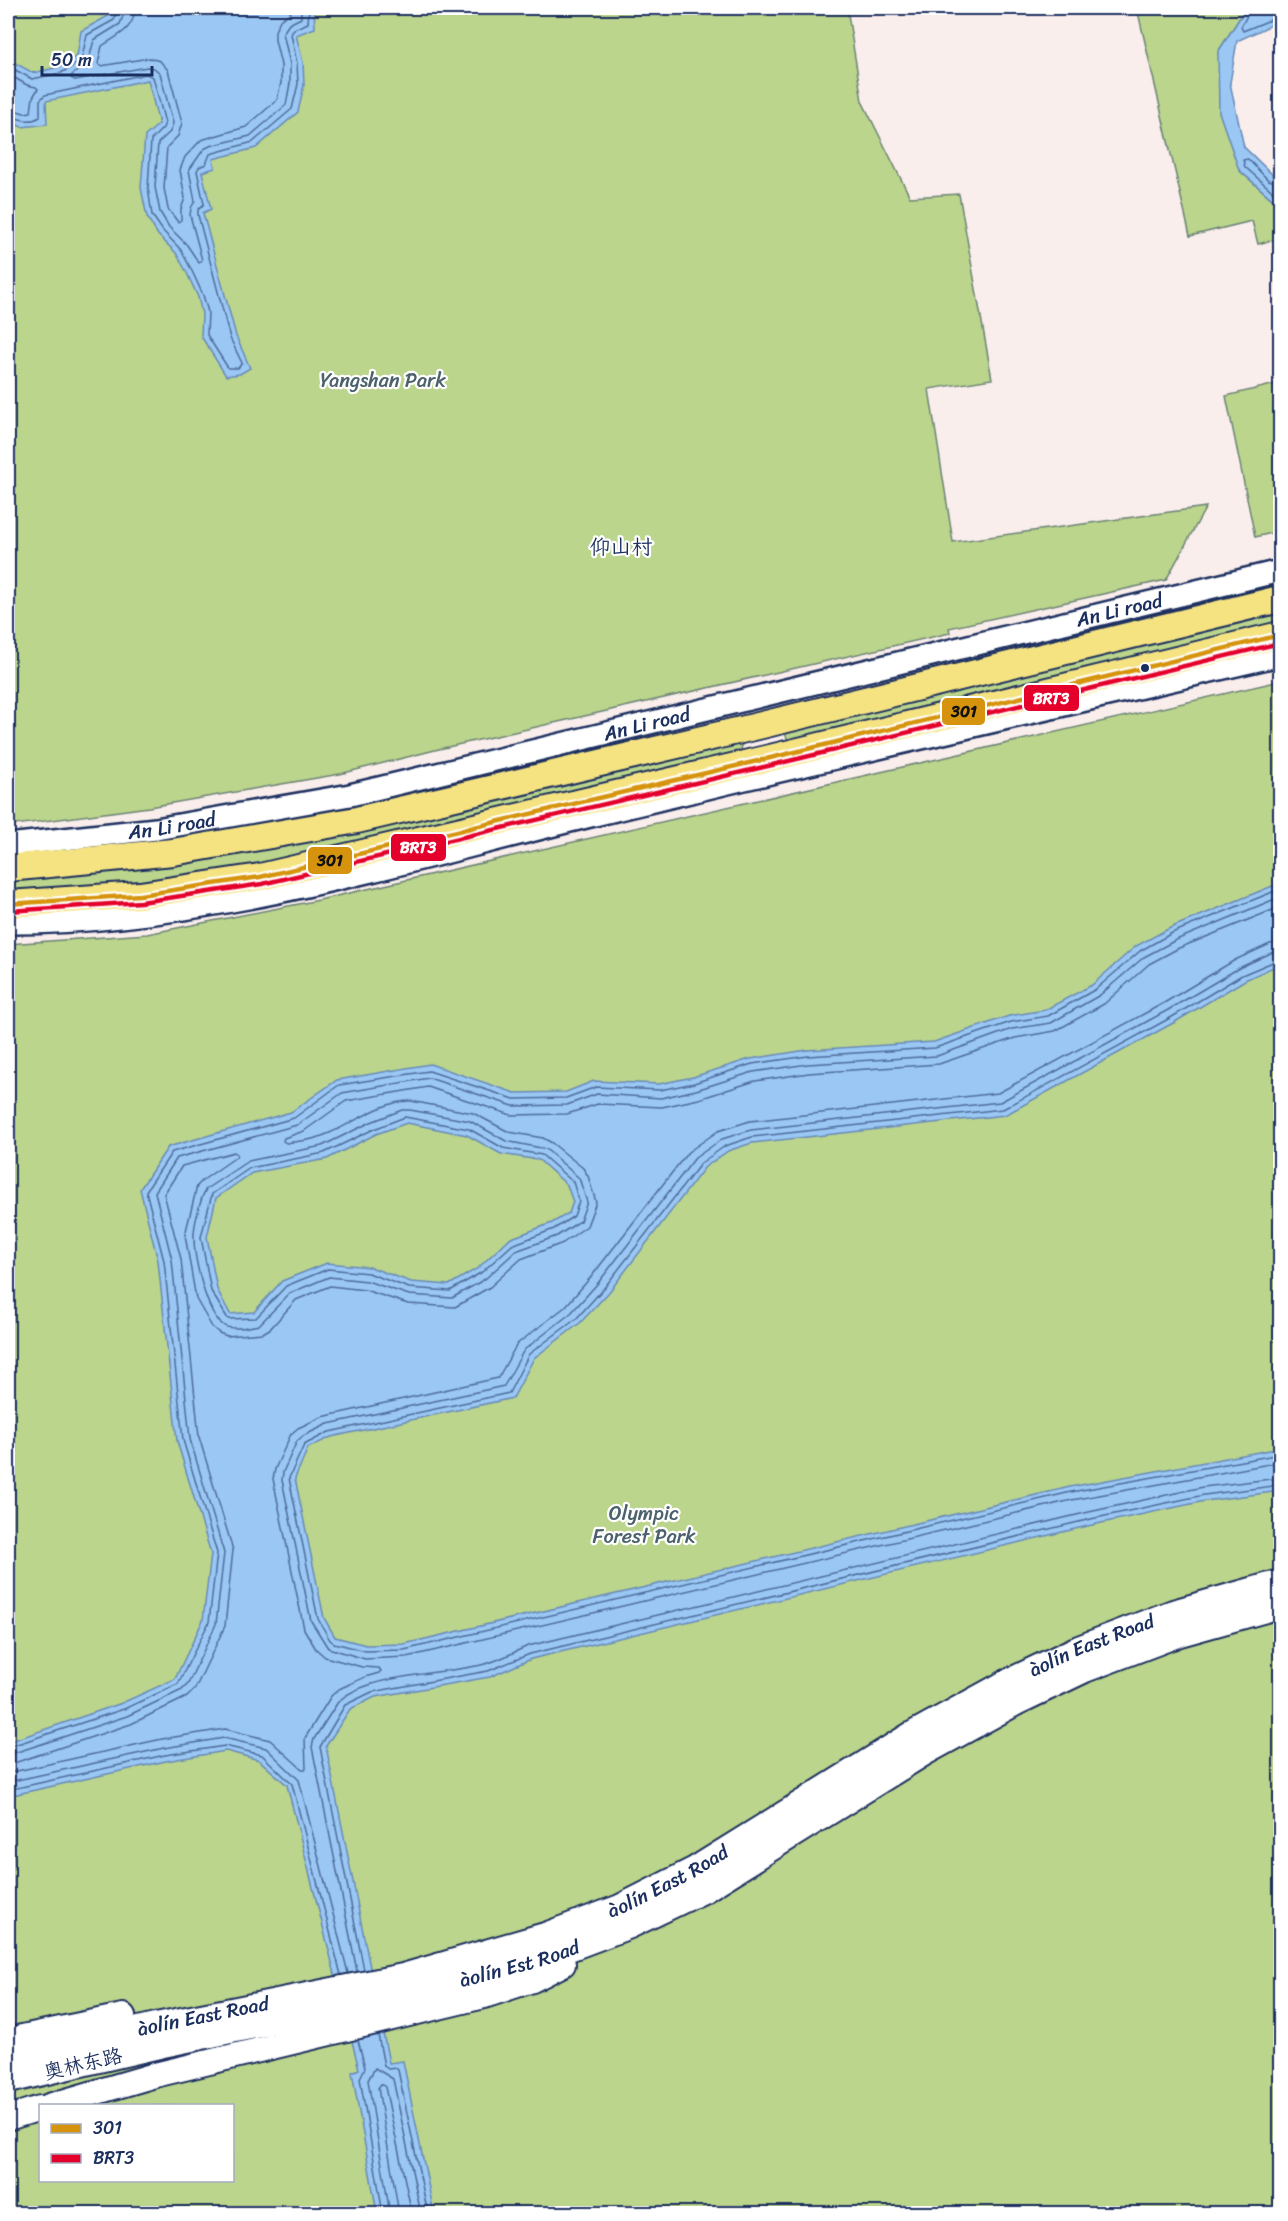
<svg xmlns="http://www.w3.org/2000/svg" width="1288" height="2221" viewBox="0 0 1288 2221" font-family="Sriracha,'LXGW WenKai TC',sans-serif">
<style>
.green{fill:#bbd58c;stroke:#6b8275;stroke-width:1.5;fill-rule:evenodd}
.water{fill:#9ac7f4;stroke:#678ab8;stroke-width:1.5;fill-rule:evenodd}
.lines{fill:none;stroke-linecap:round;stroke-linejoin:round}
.shore{stroke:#4e6c9a;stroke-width:1.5}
.tertiary-casing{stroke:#1b2f5e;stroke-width:26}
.secondary-casing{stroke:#1b2f5e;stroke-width:28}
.primary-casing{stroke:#1b2f5e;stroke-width:30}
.tertiary{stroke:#fff;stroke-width:21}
.secondary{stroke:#fff;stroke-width:24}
.primary{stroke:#f5e382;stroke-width:26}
.bus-1-casing{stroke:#fff;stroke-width:9}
.bus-2-casing{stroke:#fff;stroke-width:9}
.bus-1{stroke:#d6940e;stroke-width:4.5}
.bus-2{stroke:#e4002b;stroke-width:4.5}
.bus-dot{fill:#1b2f5e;stroke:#fff;stroke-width:2}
.labels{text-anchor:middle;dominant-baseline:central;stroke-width:4.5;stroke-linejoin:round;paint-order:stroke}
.park-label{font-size:20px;fill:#4b616c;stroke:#fff}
.street-label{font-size:20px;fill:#1b2f5e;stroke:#fff}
.neighbourhood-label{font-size:21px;fill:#1b2f5e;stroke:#fff}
.line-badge{stroke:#fff;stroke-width:2}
.badge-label{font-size:16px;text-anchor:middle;font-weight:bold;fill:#fff}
.pale-badge-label{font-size:16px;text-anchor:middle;font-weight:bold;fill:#111}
</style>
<rect width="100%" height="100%" fill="#faeeec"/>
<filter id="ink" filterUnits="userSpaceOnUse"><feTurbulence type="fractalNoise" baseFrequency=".0167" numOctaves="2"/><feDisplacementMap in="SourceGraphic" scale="12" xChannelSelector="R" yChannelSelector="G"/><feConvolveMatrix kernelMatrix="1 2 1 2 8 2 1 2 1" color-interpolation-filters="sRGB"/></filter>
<g filter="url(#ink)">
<g class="green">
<path d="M8,8H847L862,101L910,197L959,194L992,379L929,389L953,542L1206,507L1166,580L949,628L950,633L439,749L340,774L149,807L8,826Z"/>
<path d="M1137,8H1246L1218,52L1239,170L1280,206V238L1258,244L1252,221L1190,236Z"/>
<path d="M1280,383V531L1255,537L1226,396Z"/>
<path d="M1280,611V631L789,742L786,736V728Z"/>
<path d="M1280,681V2213H8V944L147,934L319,900ZM40,2106H232V2180H40Z"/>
<path d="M738,739L742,746L740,753L250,867L107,889L8,893V876Z"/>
</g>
<g class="water">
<path d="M113,8H314L315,28L296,35L303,62L304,85L298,112L256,148L213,159L215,168L202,172L211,209L203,213L236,336L250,368L240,374L226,376L201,336L202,314L198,297L186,271L176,253L158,235L147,217L141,188L145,136L159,124L148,80L46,101L47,124L22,127L8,121V59L33,73L59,67L77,56L81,31L110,15Z"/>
<path d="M1246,8H1280V21L1237,41L1230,83L1244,147L1273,175L1280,178V206L1239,170L1219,112L1218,52Z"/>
<path d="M1280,883V964L1245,980L1175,1022L1005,1115L752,1143L728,1151L705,1167L609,1292L580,1323L534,1358L513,1398L331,1437L308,1448L295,1478L324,1618L335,1637L366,1645L404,1644L1070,1487L1280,1448V1491L1205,1501L1092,1525L531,1659L490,1677L375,1697L350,1709L326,1746L389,2063L403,2061L434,2213H377L352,2072L359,2069L287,1785L259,1760L226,1751L166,1761L8,1796V1742L122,1703L175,1679L203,1620L211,1554L177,1441L158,1261L140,1189L168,1147L291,1112L337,1080L430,1064L515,1093L566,1092L594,1081L659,1084L693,1077L750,1059L807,1050L934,1042L1009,1016L1045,1010L1092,985L1136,946L1170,928ZM407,1123L467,1135L501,1154L539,1160L567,1185L573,1202L569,1213L552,1223L509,1239L478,1268L449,1285L411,1282L370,1267L327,1263L282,1281L254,1312L230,1314L217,1289L207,1237L216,1198L252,1173L327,1159L376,1134Z"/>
</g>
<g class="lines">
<g class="shore">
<path d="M126,8L120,24L94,40L88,63L72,75L71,78L75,80L147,67L154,68L160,73L173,123L170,132L158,143L155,187L160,212L169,227L187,245L199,263L202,260L190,215L191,208L195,201L189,170L204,149L210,146L250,136L286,105L290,83V64L283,33L289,24L301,18V8"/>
<path d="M135,8C134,30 118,35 102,46L98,64L101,66L149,58L160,61L168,70L182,123L178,136L167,147L164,188L168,209L178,222L181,220V209L185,198L180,170L185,157L201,140L246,127L277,100L281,83V65L275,40V31L280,20L291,12L292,8"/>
<path d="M1251,8L1241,27L1243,31L1280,16"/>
<path d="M8,66L32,79L61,73L81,61L87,35L114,20L118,8"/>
<path d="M8,74L27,85L36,87L38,89L33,97L31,112L24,113L8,108"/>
<path d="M8,116C19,118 29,124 40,117V100L45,95L146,74L153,77L165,123L163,128L151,140L148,188L152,215L163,231L181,250L191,269L203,295L208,312L207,335L228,368H238L242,363L230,338L198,215V210L204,204L197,171L199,167L206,164L210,154L253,142L292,109L298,84L297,63L291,34L294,29L308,23L309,8"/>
<path d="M1280,183L1268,180L1248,159L1243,160L1245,167L1280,198"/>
<path d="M1280,951L1273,952L1239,968L1168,1010L1000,1102L751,1130L722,1139L695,1158L598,1283L571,1313L524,1350L504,1386L328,1424L303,1436L297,1441L283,1472L282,1480L311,1621L328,1648L365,1659L407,1657L1072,1500L1280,1462"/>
<path d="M1280,959L1242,975L1172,1017L1003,1109L752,1137L725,1146L701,1163L604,1288L576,1319L529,1354L509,1393L329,1432L304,1445L289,1478L318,1619L330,1640L334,1643L366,1651L404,1650L1071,1492L1280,1454"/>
<path d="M402,1110H410L470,1121L506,1141L546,1149L579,1178L587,1202L580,1221L557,1236L516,1251L485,1279L452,1298L409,1295L367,1281L329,1277L290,1293L259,1325C250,1327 231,1331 223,1325C206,1313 194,1258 194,1238C193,1227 201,1197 206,1189L248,1161L322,1146L371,1122Z"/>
<path d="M405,1117L469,1129L503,1148L542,1155L573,1182L579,1201L574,1216L554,1229L512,1245L482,1272L450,1291L409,1288L368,1273L328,1269L286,1286L256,1318L228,1319L211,1291L201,1237L212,1194L250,1168L324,1153L374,1129Z"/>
<path d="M8,1747L124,1709L178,1684L209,1622L217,1553L183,1440L164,1261L146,1191L172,1152L294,1118L339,1085L429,1071L514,1099L566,1098L596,1087L660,1090L694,1083L752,1064L808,1056L935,1048L1011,1022L1048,1016L1096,989L1140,951L1172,933L1280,889"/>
<path d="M8,1755L127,1716L182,1690L188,1684L216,1624L224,1553L190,1439L172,1260L155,1192L177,1158L297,1125L342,1093L429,1078L513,1106L567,1105L597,1094L661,1098L696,1090L753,1072L808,1064L937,1056L1012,1029L1051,1023L1100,995L1144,957L1176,940L1280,897"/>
<path d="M8,1764L17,1762L131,1724L187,1697L195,1689L225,1626L233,1550L199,1437L181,1259L164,1194L182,1166L234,1152L237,1154L236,1157L203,1180L197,1186L185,1235L196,1299L212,1327L219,1333L227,1336L263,1333L271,1328L296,1300L330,1286L365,1290L408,1304L455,1307L490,1287L521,1259L563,1243L587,1226L596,1202L588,1176L583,1168L552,1143L543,1138L509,1132L473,1113L411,1101C380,1100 347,1129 319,1137C309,1141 297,1141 286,1143L283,1141L284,1138L304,1131L346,1101L428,1087L511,1115L567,1114L598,1104L662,1107L699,1099L755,1081L809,1073L939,1064L1015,1038L1055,1031L1104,1004L1149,964L1179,948L1280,907"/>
<path d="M8,1773L162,1739L225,1729L270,1740L302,1769H306L305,1738L331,1696L339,1689L365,1677L379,1673L381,1671L379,1668L362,1667L325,1657L316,1649L304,1629L273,1479L275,1469L291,1434L298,1428L322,1417L498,1378L517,1344L565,1307L591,1277L688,1152L718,1131L750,1121L998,1093L1164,1003L1235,960L1270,944L1280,942"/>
<path d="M8,1782L164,1748L224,1738L266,1748L299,1780L348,1973"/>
<path d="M8,1790L165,1755L225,1746L262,1755L292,1784L341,1975"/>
<path d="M364,1970L320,1747L345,1705L372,1692L488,1671L530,1654L1091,1519L1204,1495L1280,1485"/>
<path d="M357,1971L312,1747L314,1739L338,1702C365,1674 447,1674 485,1664C500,1660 514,1652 528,1646L1089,1512L1203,1487L1280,1478"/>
<path d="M378,2035L384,2066L388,2069L396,2068L398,2070L428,2214"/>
<path d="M358,2040L365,2068L360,2078L383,2214"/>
<path d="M390,2214L368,2080L375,2068L393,2079L421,2214"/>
<path d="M399,2214L378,2088L381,2084L385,2087L412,2214"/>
</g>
<defs>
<g id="tertiary">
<path id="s1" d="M8,845L156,829L350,795L1280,571"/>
<path d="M8,923C201,924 398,863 586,817C817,761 1049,708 1280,655"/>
</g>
<g id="secondary">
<path d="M8,2040L123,2016"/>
<path id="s2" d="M8,2060L156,2025L403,1976L545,1935L620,1907L695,1869L912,1734L1005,1683L1076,1649L1173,1612L1280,1582"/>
<path id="s3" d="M8,2081L163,2045L405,1995L545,1958L630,1926L703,1891L923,1754L1016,1703L1085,1670L1180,1634L1280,1606"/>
<path d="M49,2106L155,2075L484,1996L532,1980L563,1964"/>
<path d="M8,2118L40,2108"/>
</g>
<g id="primary">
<path d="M8,868L173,852L357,820L758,726L1280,599"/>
<path d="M8,904L140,895L260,877L766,759L1280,635"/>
</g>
</defs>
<use href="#tertiary" class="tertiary-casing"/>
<use href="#secondary" class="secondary-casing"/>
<use href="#primary" class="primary-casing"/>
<use href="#tertiary" class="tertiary"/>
<use href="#secondary" class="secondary"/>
<use href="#primary" class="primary"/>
<defs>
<path id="bus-1" d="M8,904L140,895L260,877L766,759L1280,635"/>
<path id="bus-2" d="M9,911L141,902L262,884L768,766L1280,643"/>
</defs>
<use href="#bus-1" class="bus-1-casing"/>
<use href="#bus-2" class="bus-2-casing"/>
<use href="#bus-1" class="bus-1"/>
<use href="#bus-2" class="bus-2"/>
</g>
</g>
<circle class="bus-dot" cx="1145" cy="668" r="5"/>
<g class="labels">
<g class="park-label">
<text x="383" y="380">Yangshan Park</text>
<text x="644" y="1513">Olympic<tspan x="644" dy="23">Forest Park</tspan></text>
</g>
<g class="street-label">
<text stroke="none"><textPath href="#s1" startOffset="1137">An Li road</textPath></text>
<text stroke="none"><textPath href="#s1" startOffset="651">An Li road</textPath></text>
<text stroke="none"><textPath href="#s1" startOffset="165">An Li road</textPath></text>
<text stroke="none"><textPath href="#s2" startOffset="1172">àolín East Road</textPath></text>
<text stroke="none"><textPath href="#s2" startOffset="686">àolín East Road</textPath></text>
<text stroke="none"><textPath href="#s3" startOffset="525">àolín Est Road</textPath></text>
<text stroke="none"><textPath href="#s2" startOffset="200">àolín East Road</textPath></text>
<text transform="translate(83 2064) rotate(-13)">奥林东路</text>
</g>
<g class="neighbourhood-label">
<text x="621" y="547">仰山村</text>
</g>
</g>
<g class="line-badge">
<rect x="1023" y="684" width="57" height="28" rx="6" fill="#e4002b"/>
<rect x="941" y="697" width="45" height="29" rx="6" fill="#d6940e"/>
<rect x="390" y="833" width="57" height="29" rx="6" fill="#e4002b"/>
<rect x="307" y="846" width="46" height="29" rx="6" fill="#d6940e"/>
</g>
<g class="badge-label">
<text x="1051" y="704">BRT3</text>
<text x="418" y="853">BRT3</text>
</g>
<g class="pale-badge-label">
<text x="964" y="717">301</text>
<text x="330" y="866">301</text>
</g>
<rect width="1288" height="2221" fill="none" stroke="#fff" stroke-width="30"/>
<rect x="15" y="15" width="1258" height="2191" fill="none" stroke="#1b2f5e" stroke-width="2" filter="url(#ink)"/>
<rect x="39" y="2104" width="195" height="78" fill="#ffffff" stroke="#a4acbf" stroke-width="1.5"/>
<rect x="51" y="2124" width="30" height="9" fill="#d6940e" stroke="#a4acbf" stroke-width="1.5"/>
<text x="93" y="2134" font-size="18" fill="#1b2f5e">301</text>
<rect x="51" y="2154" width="30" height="9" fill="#e4002b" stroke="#a4acbf" stroke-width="1.5"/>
<text x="93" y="2164" font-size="18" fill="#1b2f5e">BRT3</text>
<path d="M42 66v9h110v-9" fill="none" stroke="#1b2f5e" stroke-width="3"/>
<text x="51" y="66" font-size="18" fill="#1b2f5e" stroke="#ffffff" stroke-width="4.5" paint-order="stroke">50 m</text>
</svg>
